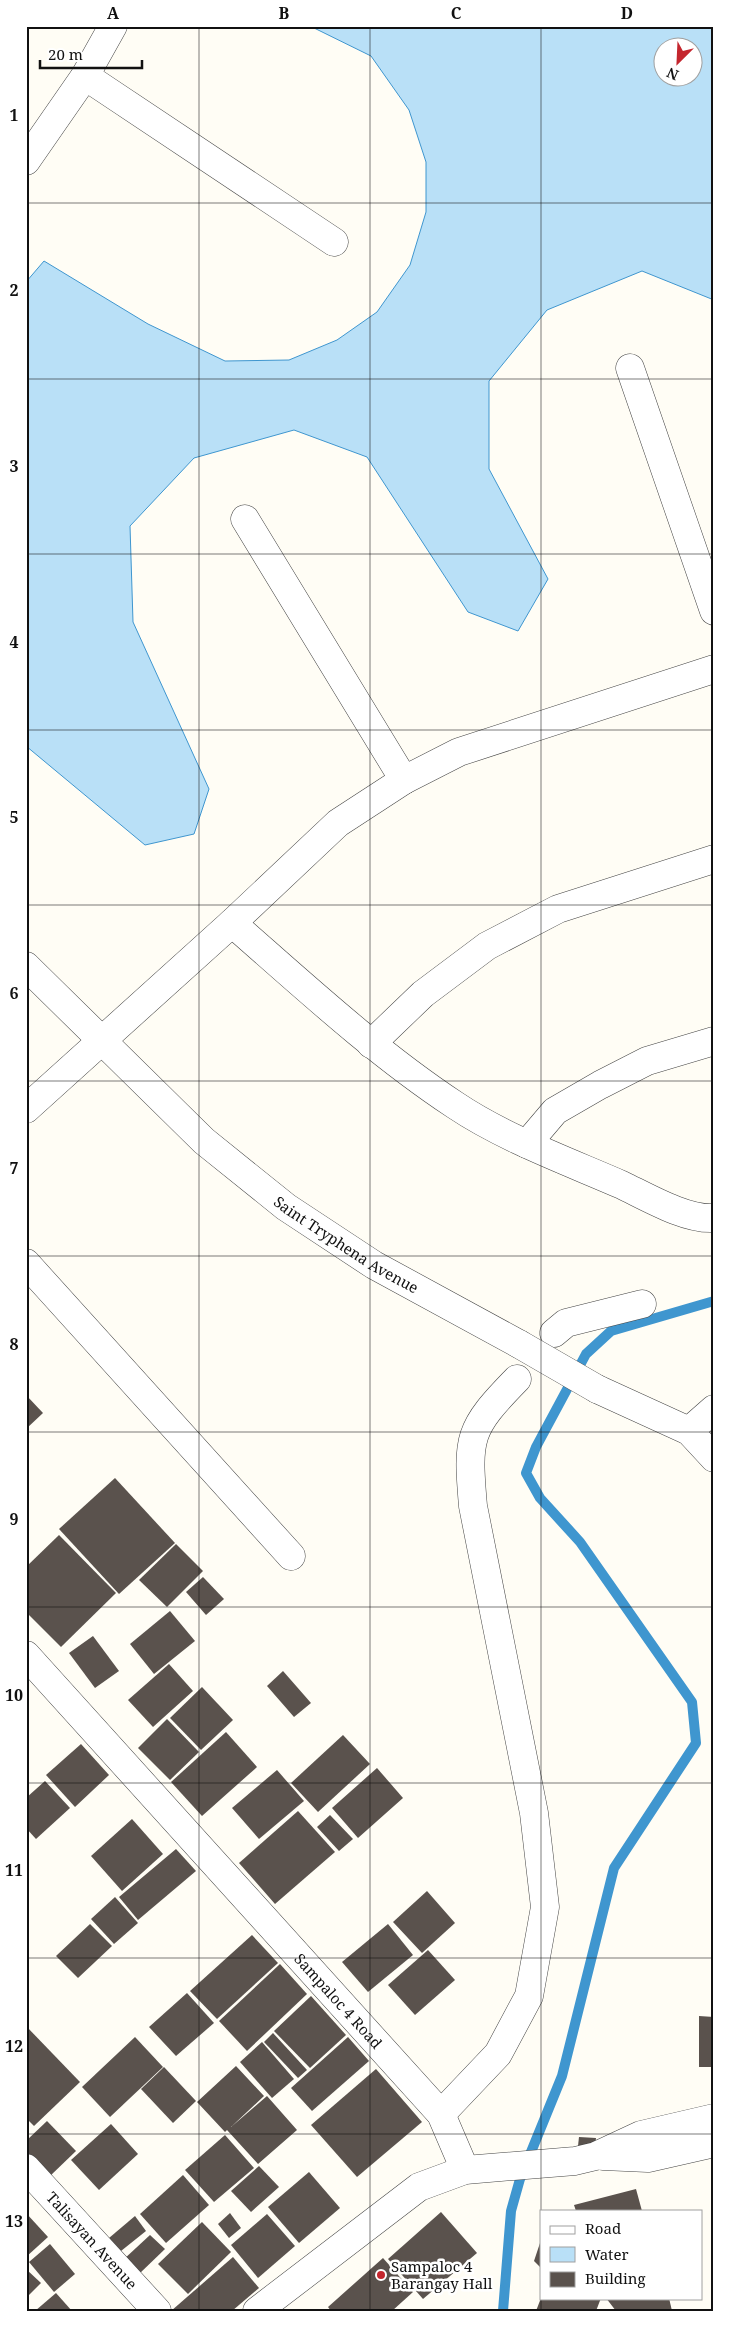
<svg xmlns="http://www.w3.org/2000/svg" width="740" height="2337" viewBox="0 0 740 2337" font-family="'Noto Serif',serif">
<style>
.water{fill:#b9e0f7;stroke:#3f96cf;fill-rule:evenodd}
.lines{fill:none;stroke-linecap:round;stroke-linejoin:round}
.stream{stroke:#3f96cf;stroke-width:10}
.building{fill:#5a524d}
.minor-casing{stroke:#444;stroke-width:29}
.minor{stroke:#fff;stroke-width:28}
.minor-bridge-casing{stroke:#444;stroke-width:29;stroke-linecap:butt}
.minor-bridge{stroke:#fff;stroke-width:28}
.grid{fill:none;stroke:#111;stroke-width:1;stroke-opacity:0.55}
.poi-dot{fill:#c4262e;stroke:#fff;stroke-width:2}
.labels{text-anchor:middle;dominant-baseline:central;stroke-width:5;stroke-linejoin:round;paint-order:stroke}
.street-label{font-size:15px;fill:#111;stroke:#fff}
.poi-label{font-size:15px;fill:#111;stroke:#fff;text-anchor:start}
.neatline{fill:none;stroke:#111;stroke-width:2}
.grid-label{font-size:16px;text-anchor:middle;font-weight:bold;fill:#111}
</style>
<rect width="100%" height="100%" fill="#fffdf5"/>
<path class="water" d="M310,26H714V300L642,271L547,310L489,381V469L548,579L518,631L468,612L367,457L294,430L194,458L130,526L133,622L209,789L194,834L145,845L26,746V282L44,261L148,324L225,361L289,360L337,340L377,312L410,265L426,212V162L409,110L371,56ZM662,48H692V78H662Z"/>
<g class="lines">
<path class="stream" d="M503,2311L511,2211L520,2179L562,2076L614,1868L696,1743L692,1702L580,1542L540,1498L526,1473L536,1447L586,1354L611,1331L714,1301"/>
</g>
<g class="building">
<path d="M26,1395L43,1413L26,1429Z"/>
<path d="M115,1478L175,1543L119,1594L59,1529Z"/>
<path d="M59,1535L116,1593L61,1647L26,1612V1567Z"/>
<path d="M176,1544L203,1571L167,1607L139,1580Z"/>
<path d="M203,1577L224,1599L206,1615L186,1592Z"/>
<path d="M170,1611L195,1641L154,1674L130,1644Z"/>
<path d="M93,1636L119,1671L95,1688L69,1653Z"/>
<path d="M169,1664L193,1691L153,1727L128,1700Z"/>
<path d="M283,1671L311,1703L294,1717L267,1686Z"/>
<path d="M202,1687L233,1720L201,1750L170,1718Z"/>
<path d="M167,1719L199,1752L170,1780L138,1748Z"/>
<path d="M226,1732L257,1767L202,1816L171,1782Z"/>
<path d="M343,1735L370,1764L318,1812L291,1783Z"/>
<path d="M81,1744L109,1775L75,1807L46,1775Z"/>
<path d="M377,1768L403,1798L358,1838L332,1808Z"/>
<path d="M277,1770L304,1801L259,1839L232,1808Z"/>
<path d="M45,1781L70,1808L36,1839L26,1828V1798Z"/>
<path d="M298,1811L335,1852L275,1904L239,1863Z"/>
<path d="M330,1815L353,1839L339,1851L317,1827Z"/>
<path d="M132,1819L163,1854L122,1891L91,1856Z"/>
<path d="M176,1849L196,1871L138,1920L119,1897Z"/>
<path d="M427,1891L455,1923L422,1953L393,1922Z"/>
<path d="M115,1897L138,1923L114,1944L91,1919Z"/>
<path d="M90,1924L112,1946L78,1978L56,1956Z"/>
<path d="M388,1924L413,1955L368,1992L342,1962Z"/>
<path d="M252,1935L278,1963L217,2019L190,1991Z"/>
<path d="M428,1950L455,1980L415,2015L388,1985Z"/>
<path d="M280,1964L307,1994L247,2051L219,2021Z"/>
<path d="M187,1993L214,2023L176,2056L149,2027Z"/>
<path d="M311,1996L346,2035L310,2068L274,2031Z"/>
<path d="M699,2016L714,2017V2067H699Z"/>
<path d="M26,2026L80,2082L34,2126L26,2118Z"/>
<path d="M273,2033L307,2070L298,2078L264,2042Z"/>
<path d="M135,2037L163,2067L110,2117L82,2087Z"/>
<path d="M348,2037L369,2061L312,2111L291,2088Z"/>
<path d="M262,2042L294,2079L272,2098L240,2062Z"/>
<path d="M236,2066L264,2096L231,2127L267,2096L297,2130L258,2164L227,2130L225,2132L197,2102Z"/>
<path d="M164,2067L196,2101L173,2123L141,2089Z"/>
<path d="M376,2069L422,2122L357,2177L311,2125Z"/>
<path d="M47,2121L76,2151L49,2177L26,2152V2141Z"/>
<path d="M111,2124L138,2154L99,2190L71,2160Z"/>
<path d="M225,2135L254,2168L214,2202L185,2170Z"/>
<path d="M579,2137L596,2138L595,2147L578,2146Z"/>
<path d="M259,2166L279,2187L251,2212L231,2191Z"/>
<path d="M309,2172L340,2208L299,2243L268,2207Z"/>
<path d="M183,2175L209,2205L166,2243L140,2214Z"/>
<path d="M636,2189L642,2211H576L574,2205Z"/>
<path d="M441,2212L477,2253L423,2299L388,2259Z"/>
<path d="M26,2213L48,2237L26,2257Z"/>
<path d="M230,2213L241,2228L229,2238L218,2224Z"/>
<path d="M267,2214L295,2246L258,2278L231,2245Z"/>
<path d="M135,2216L146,2231L121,2251L109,2238Z"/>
<path d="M202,2222L231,2252L188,2294L158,2264Z"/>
<path d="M150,2235L165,2249L138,2275L123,2260Z"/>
<path d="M541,2240V2268L534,2261Z"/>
<path d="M50,2244L75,2274L54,2292L29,2262Z"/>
<path d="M233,2257L259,2288L232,2311H171Z"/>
<path d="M383,2258L413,2292L392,2311H331L328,2307Z"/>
<path d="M26,2269L41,2283L26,2298Z"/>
<path d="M56,2293L72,2311H35Z"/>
<path d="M541,2298H601L596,2311H536Z"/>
<path d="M606,2298H669L672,2311H616Z"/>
</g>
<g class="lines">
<defs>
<g id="minor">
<path d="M85,76L334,242"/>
<path d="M26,161L85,76L113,26"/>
<path d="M630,368L714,611"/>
<path d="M245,519L404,780"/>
<path d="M232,923C304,986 375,1052 455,1105C504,1138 567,1161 622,1185C647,1197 686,1220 714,1218"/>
<path id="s1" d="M26,966L204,1141L286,1207L374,1265L519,1344"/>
<path d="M371,1044L423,994L487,946L558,909L714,859"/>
<path d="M26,1109L232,923L338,823L404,780L459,752L714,669"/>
<path d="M527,1144L555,1111L600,1085L647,1061L714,1041"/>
<path d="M26,1263L291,1556"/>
<path d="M554,1333L566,1323L642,1304"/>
<path d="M597,1389L689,1431L714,1458"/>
<path d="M689,1431L714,1409"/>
<path id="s2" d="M26,1655L441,2114L465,2170"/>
<path d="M441,2114L498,2054L529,1996L545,1907L534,1813L473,1506C467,1437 468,1429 517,1379"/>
<path d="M603,2156L648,2158L714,2143"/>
<path id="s3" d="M26,2168L157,2311"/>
<path d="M257,2311L419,2187L465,2170L575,2161L596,2156L641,2135L714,2118"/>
</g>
</defs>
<use href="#minor" class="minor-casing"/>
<use href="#minor" class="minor"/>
<defs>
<path id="minor-bridge" d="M519,1344L597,1389"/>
</defs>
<use href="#minor-bridge" class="minor-bridge-casing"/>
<use href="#minor-bridge" class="minor-bridge"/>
</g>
<path class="grid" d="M199,26V2311M370,26V2311M541,26V2211M26,203H714M26,379H714M26,554H714M26,730H714M26,905H714M26,1081H714M26,1256H714M26,1432H714M26,1607H714M26,1783H714M26,1958H714M26,2134H714M541,2211V2298M541,2298V2311"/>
<circle class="poi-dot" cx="381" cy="2275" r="5"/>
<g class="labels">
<g class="street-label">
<text stroke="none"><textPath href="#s1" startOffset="426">Saint Tryphena Avenue</textPath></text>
<text stroke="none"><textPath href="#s2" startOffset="466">Sampaloc 4 Road</textPath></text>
<text stroke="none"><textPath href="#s3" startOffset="98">Talisayan Avenue</textPath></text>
</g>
<g class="poi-label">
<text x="391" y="2266">Sampaloc 4<tspan x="391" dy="17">Barangay Hall</tspan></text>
</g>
</g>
<rect width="740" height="2337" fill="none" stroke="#ffffff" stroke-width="55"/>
<rect x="540" y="2210" width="162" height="90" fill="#ffffff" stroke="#a0a0a0"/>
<rect x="550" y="2226" width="25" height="8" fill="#ffffff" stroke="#a0a0a0"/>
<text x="585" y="2234" font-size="15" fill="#111111">Road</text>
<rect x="550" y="2247" width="25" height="15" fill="#b9e0f7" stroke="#a0a0a0"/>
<text x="585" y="2260" font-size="15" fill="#111111">Water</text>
<rect x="550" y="2272" width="25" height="15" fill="#5a524d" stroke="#a0a0a0"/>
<text x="585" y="2284" font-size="15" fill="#111111">Building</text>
<g transform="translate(678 62) rotate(204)"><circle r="24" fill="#ffffff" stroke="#a0a0a0"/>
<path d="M0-4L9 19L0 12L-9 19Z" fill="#c4262e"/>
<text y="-8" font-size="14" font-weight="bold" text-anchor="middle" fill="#111111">N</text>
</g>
<path d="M40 60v8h102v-8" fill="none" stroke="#111111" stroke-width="2.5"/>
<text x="48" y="60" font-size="15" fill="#111111" stroke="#ffffff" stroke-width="4" paint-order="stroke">20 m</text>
<rect x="28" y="28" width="684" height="2282" class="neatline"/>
<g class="grid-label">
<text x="113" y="19">A</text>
<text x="284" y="19">B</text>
<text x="456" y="19">C</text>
<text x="627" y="19">D</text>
<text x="14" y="121">1</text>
<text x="14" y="296">2</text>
<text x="14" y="472">3</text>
<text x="14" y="648">4</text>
<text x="14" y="823">5</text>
<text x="14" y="999">6</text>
<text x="14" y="1174">7</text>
<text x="14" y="1350">8</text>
<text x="14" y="1525">9</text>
<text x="14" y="1701">10</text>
<text x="14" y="1876">11</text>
<text x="14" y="2052">12</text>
<text x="14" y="2227">13</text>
</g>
</svg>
